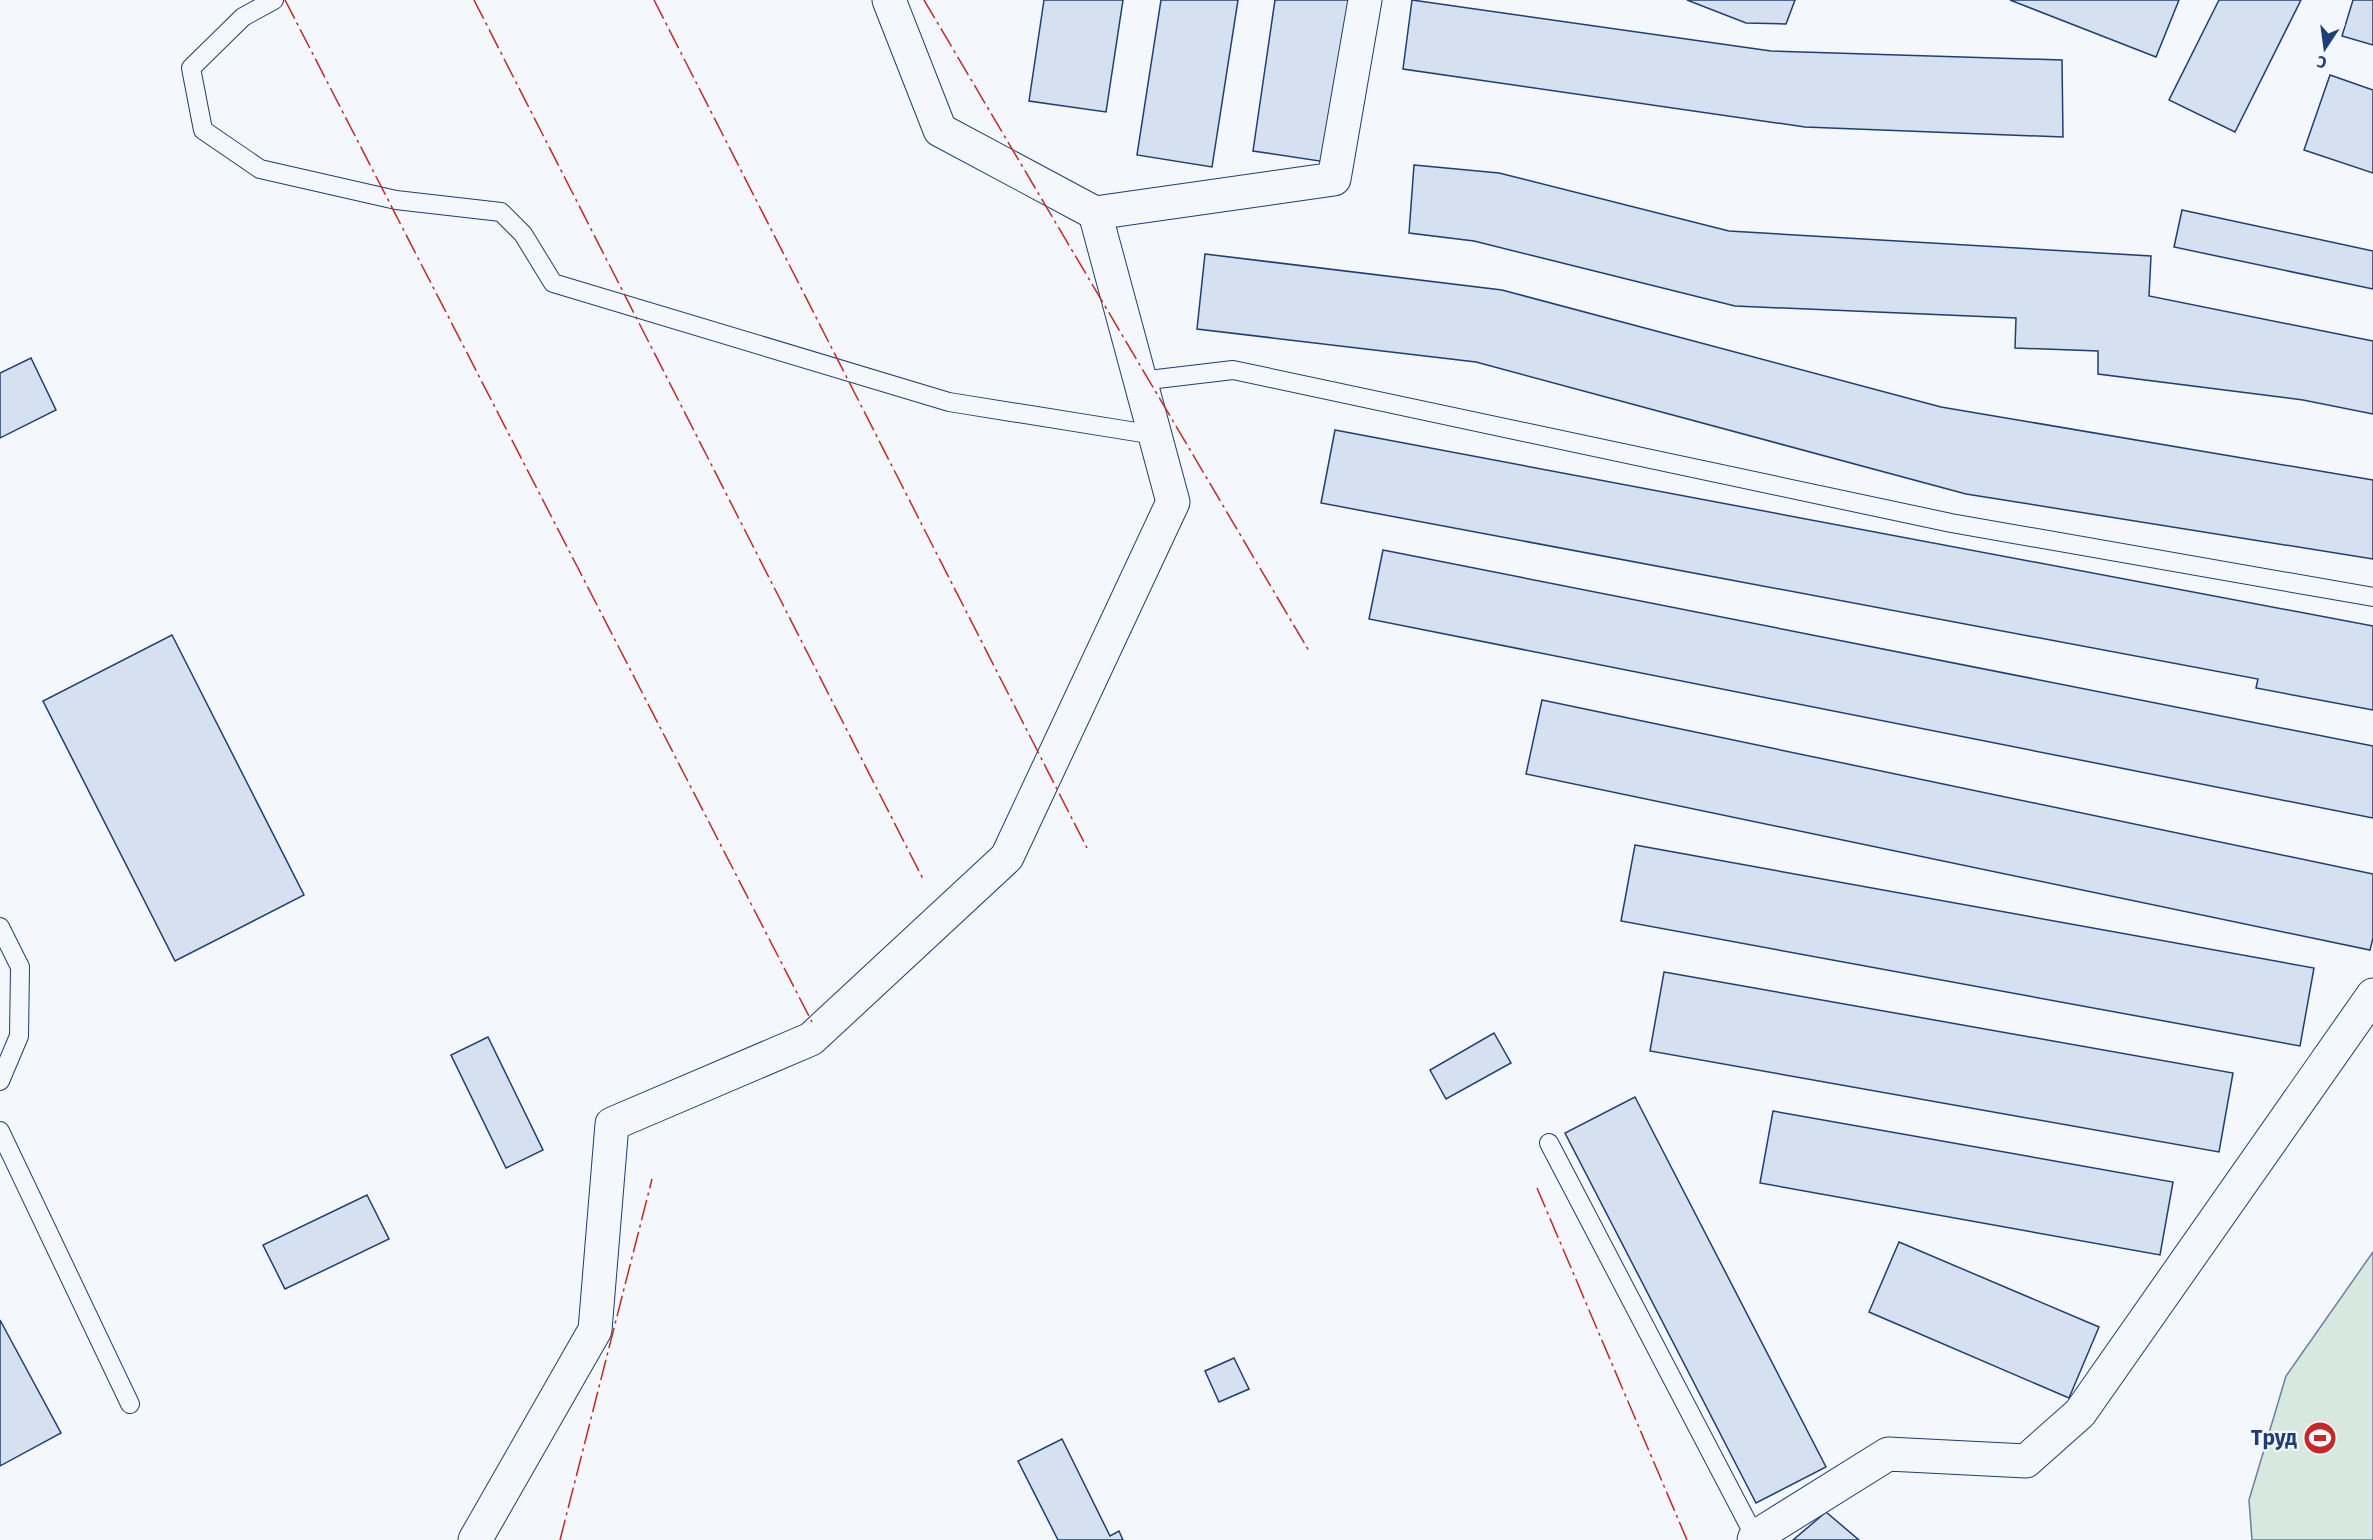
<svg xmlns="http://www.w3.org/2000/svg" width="2373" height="1540" viewBox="0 0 2373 1540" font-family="'Fira Sans',sans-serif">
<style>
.green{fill:#d7e8df;stroke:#687fa3;stroke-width:1.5}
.building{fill:#d5e0f0;stroke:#1d3f73;stroke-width:1.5}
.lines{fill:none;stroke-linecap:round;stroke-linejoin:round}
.service-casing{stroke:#1d3f73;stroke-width:20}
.minor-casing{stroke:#1d3f73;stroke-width:35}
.service{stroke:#f4f7fb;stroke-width:18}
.minor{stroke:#f4f7fb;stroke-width:33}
.power{stroke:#c62828;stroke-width:1.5;stroke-dasharray:21 4.5 3 4.5;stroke-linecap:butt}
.labels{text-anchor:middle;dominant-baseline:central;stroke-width:4.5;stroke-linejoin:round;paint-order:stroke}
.poi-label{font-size:21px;font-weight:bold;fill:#1d3f73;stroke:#f4f7fb;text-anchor:end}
</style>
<rect width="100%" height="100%" fill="#f4f7fb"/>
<path class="green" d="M2373,1252V1540H2252L2249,1500L2286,1376Z"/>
<g class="building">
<path d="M1044,0H1123L1106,112L1029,101Z"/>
<path d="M1161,0H1238L1212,167L1137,155Z"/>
<path d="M1275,0H1350L1326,162L1253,151Z"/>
<path d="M1412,0L1771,51L2062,60L2063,137L1805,127L1403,69Z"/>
<path d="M1687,0H1795L1786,24L1746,23Z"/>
<path d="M2010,0H2179L2156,57Z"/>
<path d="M2219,0H2301L2235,132L2169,100Z"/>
<path d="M2353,0H2373V45L2342,36Z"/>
<path d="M2330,75L2373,90V173L2304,150Z"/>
<path d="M1414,165L1499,173L1729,231L2151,256L2149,296L2373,341V414L2303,400L2098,374V351L2015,348L2016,318L1735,306L1474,241L1409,233Z"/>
<path d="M2182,210L2373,251V289L2174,247Z"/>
<path d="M1205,254L1502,290L1941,407L2373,480V559L1966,494L1476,362L1197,329Z"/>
<path d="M31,358L56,410L0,438V373Z"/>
<path d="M1335,430L2373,626V710L2256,688L2258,679L1321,503Z"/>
<path d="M1383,550L2373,746V818L1369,619Z"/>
<path d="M172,635L304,895L175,961L43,701Z"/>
<path d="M1542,700L2373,874V938L2370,950L1526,774Z"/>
<path d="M1635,845L2314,968L2300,1046L1621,921Z"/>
<path d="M1664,972L2233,1073L2219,1152L1650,1051Z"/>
<path d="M1494,1033L1511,1063L1446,1099L1430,1070Z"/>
<path d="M488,1037L543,1150L506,1168L451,1055Z"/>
<path d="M1635,1097L1826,1467L1756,1503L1565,1133Z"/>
<path d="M1773,1111L2173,1182L2160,1255L1760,1183Z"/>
<path d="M367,1195L389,1239L285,1289L263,1245Z"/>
<path d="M1899,1242L2099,1327L2069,1398L1869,1312Z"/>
<path d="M0,1320L61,1433L0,1466Z"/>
<path d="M1234,1358L1249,1389L1219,1402L1205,1371Z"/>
<path d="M1062,1439L1110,1536L1119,1531L1123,1540H1058L1018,1461Z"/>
<path d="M1826,1512L1859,1540H1793Z"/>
</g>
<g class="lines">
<defs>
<g id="service">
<path d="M274,0L243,17L191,68L203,130L260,169L396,200L501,212L523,234L553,283L949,402L1155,435"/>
<path d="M1140,381L1233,370L1951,523L2373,597"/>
<path d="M0,927L20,967L19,1036L0,1081"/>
<path d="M0,1131L130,1404"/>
<path d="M1549,1143L1755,1537"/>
</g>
<g id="minor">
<path d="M889,0L940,130L1095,213"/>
<path d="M475,1540L595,1330L612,1124L811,1039L1007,857L1173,502L1095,213L1334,179L1365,0"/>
<path d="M1754,1540L1755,1537L1888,1454L2026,1461L2080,1413L2373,995"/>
</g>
</defs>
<use href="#service" class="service-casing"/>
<use href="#minor" class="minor-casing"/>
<use href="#service" class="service"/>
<use href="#minor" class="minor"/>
<g class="power">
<path d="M285,0L812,1022"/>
<path d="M474,0L923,879"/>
<path d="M654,0L1087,848"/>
<path d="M924,0L1309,651"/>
<path d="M1537,1188L1687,1540"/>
<path d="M560,1540L652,1179"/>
</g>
</g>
<defs>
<symbol id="stadium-disc" viewBox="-11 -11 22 22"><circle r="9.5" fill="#c62828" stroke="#f4f7fb"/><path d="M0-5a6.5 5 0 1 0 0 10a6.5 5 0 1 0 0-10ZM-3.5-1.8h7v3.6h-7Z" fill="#fff"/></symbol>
</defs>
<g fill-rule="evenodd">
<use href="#stadium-disc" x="2301" y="1419" width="38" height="38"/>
</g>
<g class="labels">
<g class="poi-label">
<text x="2297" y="1438">Труд</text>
</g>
</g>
<g transform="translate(2325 48) rotate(193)" stroke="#f4f7fb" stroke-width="4.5" paint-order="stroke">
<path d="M0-4.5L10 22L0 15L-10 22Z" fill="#1d3f73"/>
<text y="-9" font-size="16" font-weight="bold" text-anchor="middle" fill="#1d3f73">С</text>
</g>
</svg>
